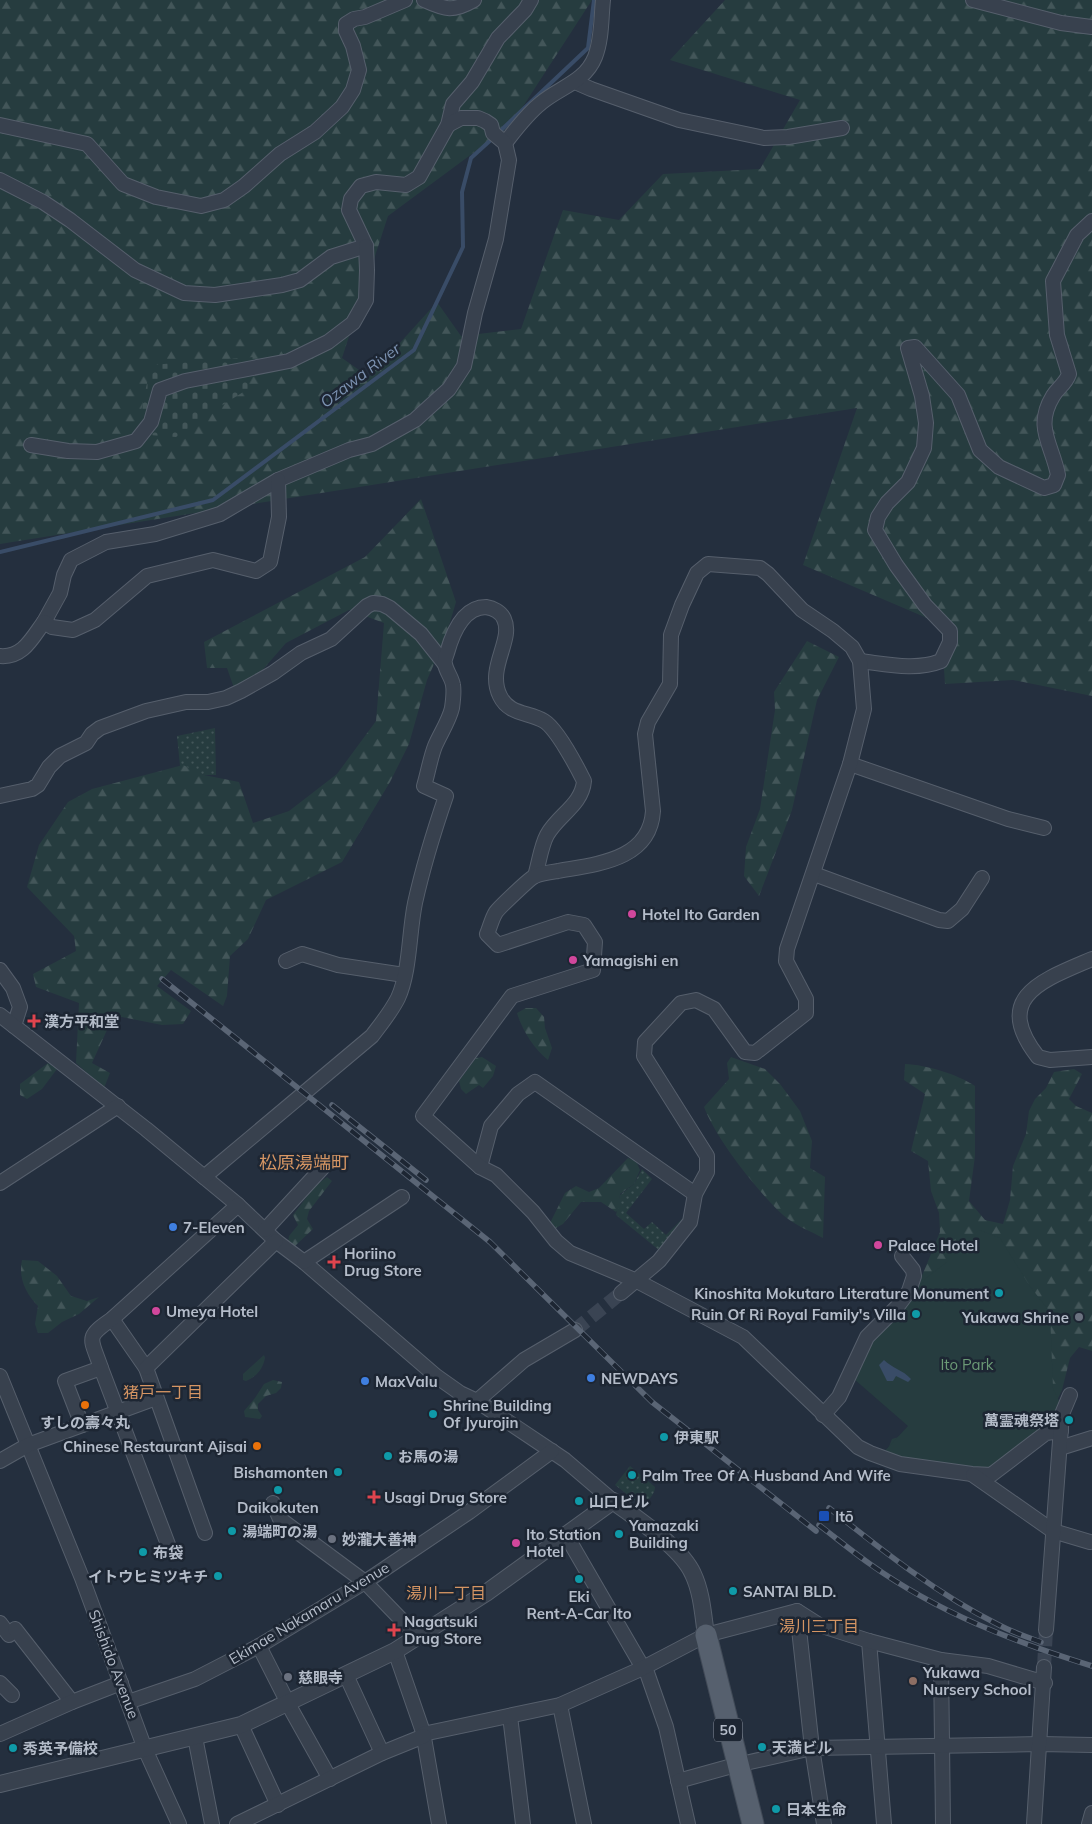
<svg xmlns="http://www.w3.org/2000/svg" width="1092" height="1824" viewBox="0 0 1092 1824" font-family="Mulish,'Noto Sans JP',sans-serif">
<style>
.grass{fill:url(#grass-dots)}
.forest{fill:url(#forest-firs)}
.cemetery{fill:url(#cemetery-stones)}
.green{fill:#263c3f}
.water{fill:#394c67}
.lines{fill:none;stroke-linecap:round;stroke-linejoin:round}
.stream{stroke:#394c67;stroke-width:4}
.minor-tunnel{stroke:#3a4453;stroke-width:14;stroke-dasharray:14 7;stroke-linecap:butt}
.minor-casing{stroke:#565f6c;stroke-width:16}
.tertiary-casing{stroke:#565f6c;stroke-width:18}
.primary-casing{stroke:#414a57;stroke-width:23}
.minor{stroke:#38414e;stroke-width:14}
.tertiary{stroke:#38414e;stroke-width:16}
.primary{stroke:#56606e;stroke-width:21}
.rail-casing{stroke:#5a6575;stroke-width:5.5}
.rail{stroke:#1d2633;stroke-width:4;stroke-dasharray:11;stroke-linecap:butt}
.hotel-dot{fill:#d1479c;stroke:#1d2633;stroke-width:2}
.health-dot{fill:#e0444e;stroke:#1d2633;stroke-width:2}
.shop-dot{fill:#3f7fe0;stroke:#1d2633;stroke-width:2}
.culture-dot{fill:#0f9aa8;stroke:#1d2633;stroke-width:2}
.worship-dot{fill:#6b7280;stroke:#1d2633;stroke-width:2}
.food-dot{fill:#e8710a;stroke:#1d2633;stroke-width:2}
.transit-dot{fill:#1a4fb4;stroke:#1d2633;stroke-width:2}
.education-dot{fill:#8d6e63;stroke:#1d2633;stroke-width:2}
.labels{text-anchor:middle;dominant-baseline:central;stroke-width:5;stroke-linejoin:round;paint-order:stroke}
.shield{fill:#1d2633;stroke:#878f9c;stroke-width:1}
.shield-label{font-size:14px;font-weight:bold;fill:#b4bcc9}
.poi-label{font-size:15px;font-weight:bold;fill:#b4bcc9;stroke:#1d2633;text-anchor:start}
.park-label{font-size:15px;fill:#6b9a76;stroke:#1d2633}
.street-label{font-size:15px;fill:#b4bcc9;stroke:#1d2633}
.water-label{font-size:16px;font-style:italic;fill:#7c92b1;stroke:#1d2633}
.neighbourhood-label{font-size:16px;fill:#d59563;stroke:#1d2633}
.quarter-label{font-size:18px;fill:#d59563;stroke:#1d2633}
</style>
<defs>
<pattern id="grass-dots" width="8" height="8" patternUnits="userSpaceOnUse" patternTransform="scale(1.25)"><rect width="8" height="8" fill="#263c3f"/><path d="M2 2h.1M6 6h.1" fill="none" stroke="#435659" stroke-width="1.8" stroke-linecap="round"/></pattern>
<pattern id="forest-firs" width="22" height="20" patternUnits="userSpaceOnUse" patternTransform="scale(1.25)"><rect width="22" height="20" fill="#263c3f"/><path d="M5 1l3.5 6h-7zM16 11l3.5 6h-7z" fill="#435659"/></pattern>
<pattern id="cemetery-stones" width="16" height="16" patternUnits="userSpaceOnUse" patternTransform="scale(1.25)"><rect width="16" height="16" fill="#263c3f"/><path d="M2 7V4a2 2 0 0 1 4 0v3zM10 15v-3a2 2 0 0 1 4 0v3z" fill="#435659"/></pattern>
</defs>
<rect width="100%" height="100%" fill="#242f3e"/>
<g class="grass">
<path d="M215,728L216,775H204L180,766L177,736Z"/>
<path d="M642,1169L652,1179L626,1213L644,1229L652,1222L666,1235L686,1215L682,1225L660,1251L616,1215L620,1195L634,1184Z"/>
<path d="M630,1466L655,1487C655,1494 648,1502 641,1505L615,1485Z"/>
</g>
<g class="forest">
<path d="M0,0H592L511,125L388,216L342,358L369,377L437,302L461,336L521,329L563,210L619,220L663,174L760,169L800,100L670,60L725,0H1092V696L1013,680L945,684L941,624L803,565L857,408L0,544Z"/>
<path d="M421,499L456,602L445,639L427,680L409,744L390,782L342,862L266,900L248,939L230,956L227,996L223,1006L171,970L157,986L191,1011L183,1024L162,1025L122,1017L112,1019L92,1063L110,1073L104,1088L76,1063L79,1003L36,987L33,974L76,951L74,936L27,887L39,845L68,802L92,789L183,765L204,775L239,782L253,823L289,811L337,774L376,721L384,623L349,610L286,643L259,674L234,688L227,668H207L204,642L365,557Z"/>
<path d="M807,641L839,657L817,700L792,810L759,896L744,876L746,847L760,809L775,710L774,692Z"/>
<path d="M526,1008H536L544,1017L545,1028L552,1048L548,1060C534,1049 522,1030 517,1013Z"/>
<path d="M482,1057L496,1066L493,1076L483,1088L479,1085L466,1094L461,1089L459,1081L476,1058Z"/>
<path d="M731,1057L765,1069L780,1084L800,1111L812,1141L810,1168L825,1177L823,1238C810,1231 794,1225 783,1215C758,1192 716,1139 704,1107L729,1079L727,1063Z"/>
<path d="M48,1063L57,1069L42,1089L27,1099L20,1095V1084Z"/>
<path d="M905,1064C927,1065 957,1074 975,1086V1156L969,1201L985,1220L1003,1224L1010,1200L1013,1166L1026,1134L1029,1111L1035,1099L1046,1088L1054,1072L1074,1069L1082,1074L1069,1099L1076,1106L1092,1113V1351L1079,1347L1070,1358L1062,1390L1049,1417L888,1449L892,1439L908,1434L920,1436L909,1298L919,1283L940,1232L939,1213L931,1191L928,1161L911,1151L925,1094L904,1080Z"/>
<path d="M628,1158L636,1161L640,1170L634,1184L620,1194L619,1208L616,1212L601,1202H581L563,1224L554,1229L549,1225L565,1193L576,1186L589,1192L599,1188Z"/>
<path d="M327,1177L332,1181L309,1211L307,1219L313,1229L295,1246L288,1242L289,1236L298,1225L293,1215L315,1186Z"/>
<path d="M22,1260L38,1261L57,1276L71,1296L87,1301L99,1297L79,1314L62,1322L48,1333H38L35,1324L38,1306C26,1294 18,1278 22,1260Z"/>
<path d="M264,1355L265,1358C263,1369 256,1377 246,1381L243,1380V1374Z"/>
<path d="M273,1380L282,1382L281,1388L276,1393L266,1396L258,1404V1410L262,1416L260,1419L245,1417L244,1411L255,1398L264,1384Z"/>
</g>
<path class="cemetery" d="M254,357L248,389L205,416L176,437L136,434L151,365Z"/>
<path class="green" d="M979,1230L1000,1238L1029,1285L1050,1312L1053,1388L1060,1403L1044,1430L991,1470L959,1469L882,1454L908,1426L854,1379L870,1338L913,1297L926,1278L947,1262Z"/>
<path class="water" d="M884,1360C892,1368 903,1370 911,1379L908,1382L896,1376L893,1381H887L879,1365Z"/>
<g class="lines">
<g class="stream">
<path d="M498,133L588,48L594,0"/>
<path d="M0,552L213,500L414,350L463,247L462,192L471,158L493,138"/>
</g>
<g class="minor-tunnel">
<path d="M575,1330L621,1293"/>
<path d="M1044,1667L1046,1630"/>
</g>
<defs>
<g id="minor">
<path d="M424,0C446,10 453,12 474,0"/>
<path d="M973,0L1061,23L1092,27"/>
<path d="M575,82L591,89L679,120L764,138L788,137L842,128"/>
<path d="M0,125L87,144L123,184L156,197L201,206L224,200L244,186L280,154L315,132L342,107L353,90L359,70L353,46L346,31V24L354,19L365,17L405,0"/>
<path d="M505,143C516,129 527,114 541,103C560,87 585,82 595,57C602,39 601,19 603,0"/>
<path d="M0,180L43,202L70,220L135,270L184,293L215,295L282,285L300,280L331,257L366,246L349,210L351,199L361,186L376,182L406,185L419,177L448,125L453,104L472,82L498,38L525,10L531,0"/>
<path d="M31,445L68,451L97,452L136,441L151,422L160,390L185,381L289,361L328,342L353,323L366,300L367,270L366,246"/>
<path d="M44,622L60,593L64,575L71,560L106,542L155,534L220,514L278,480L349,450L372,444L415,420L449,389L464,366L475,313L496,239L509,160L505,143L493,133L491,125L485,121L478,118H461L448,125"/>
<path d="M0,656C23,658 32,638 44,622L52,627L73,630L95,620L147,576L213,560L256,571L270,562L279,517L278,480"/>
<path d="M860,661C886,664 916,671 941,661L950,642V631L925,605L896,565L875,530L878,517L887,503L908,482L924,448L926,423L922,396L908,348L915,347L958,395L980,450L999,467L1044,488L1054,485L1058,475C1052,444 1034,427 1053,396C1058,387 1065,385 1069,374L1057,335L1053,281L1077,235L1092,221"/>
<path d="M850,764L1008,819L1044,828"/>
<path d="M0,796L32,789L38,785L49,767L60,756L86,743L92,734L100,728L146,711L186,702H208L226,698L241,691L273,673L301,653L331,639L367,606L373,603L382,604L390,608L421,634L444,663"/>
<path d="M814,874L939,920L948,921L962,909L982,878"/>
<path d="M1092,959C1043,980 991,997 1038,1057L1050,1060L1092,1057"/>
<path d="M286,961L302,954L338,965L404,975"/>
<path d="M0,970L13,988L20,1007L14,1026"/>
<path d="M0,1015L146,1129L238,1205L276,1241L304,1262L436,1376L460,1393L477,1401L565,1460L613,1501"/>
<path d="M480,1167L491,1126L518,1094L535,1082L695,1194"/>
<path d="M204,1177L372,1036C381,1024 391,1012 398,998C410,972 409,932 415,903C423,867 434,831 446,796L424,786C428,773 430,759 435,746C440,734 449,721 452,708C453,701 454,691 453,685C452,678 446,671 445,664C444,661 446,656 447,653C452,635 463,607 486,607C493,608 501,612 504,619C514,640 486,668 500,696C509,715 529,712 544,721C557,729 577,767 584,781C582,805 558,815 547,835C541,846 539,863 535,876"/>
<path d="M0,1183L118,1106"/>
<path d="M265,1230L325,1165"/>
<path d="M304,1262L402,1197"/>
<path d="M621,1293L659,1261L690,1222L695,1194L707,1172V1156L644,1056L645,1042L681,1003L696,1000L714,1009L745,1052L755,1053L806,1013V999L786,961L787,949L850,764L864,709L860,661L852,647L833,631L802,610L768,574L760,568L708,564L697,573L682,605L671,635L670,684L648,722L645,734L653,811C650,860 597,864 558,871C551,872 542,873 535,876C530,878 500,907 496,912C492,918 490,927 487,934L498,945L568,922L584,925L595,942L593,970L512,996L423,1116L480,1167L496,1175L533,1212L556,1241L570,1253L637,1281L743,1337L858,1447L870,1453L900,1464L972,1474L991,1475L1046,1433L1061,1431"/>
<path d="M112,1319L146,1368L205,1533"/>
<path d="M146,1368L276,1241"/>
<path d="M0,1376L82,1578L145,1749L179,1824"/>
<path d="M477,1401L524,1360L575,1330"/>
<path d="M823,1415L839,1397L867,1337L897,1307L909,1291L914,1276L913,1270L902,1256"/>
<path d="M82,1425L65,1381L101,1368"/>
<path d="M1060,1448L1092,1438"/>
<path d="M0,1461L28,1445L156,1398"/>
<path d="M973,1475L1053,1531L1090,1542"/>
<path d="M273,1503L280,1519L365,1582L418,1637"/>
<path d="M566,1535L643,1668"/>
<path d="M169,1547L101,1368C91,1338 84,1338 112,1319L238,1205"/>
<path d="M797,1611L812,1748L824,1824"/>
<path d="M0,1623L9,1635"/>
<path d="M15,1629L72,1702"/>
<path d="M1046,1630L1062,1414L1070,1395"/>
<path d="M869,1641L884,1824"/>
<path d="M259,1646L292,1711L330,1779"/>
<path d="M395,1651L423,1732L439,1824"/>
<path d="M941,1660L943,1824"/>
<path d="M645,1667L666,1727L688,1824"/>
<path d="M346,1675L382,1753"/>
<path d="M0,1683L12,1695"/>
<path d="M128,1702L195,1679L259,1646L365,1582L469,1512L552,1451"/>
<path d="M560,1705L584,1824"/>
<path d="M510,1716L523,1824"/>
<path d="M241,1725L278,1805"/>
<path d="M0,1734L72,1702L121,1683"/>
<path d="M423,1734L560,1705L643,1668L706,1635L797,1611L819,1625L869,1641L941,1660L988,1666L1045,1683"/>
<path d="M195,1737L212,1824"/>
<path d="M678,1781L732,1766L812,1748L1040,1744L1092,1745"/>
<path d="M237,1824L382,1753L424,1736"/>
<path d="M1034,1824L1044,1667"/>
<path d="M1089,1824L1092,1813"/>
</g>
<path id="tertiary" d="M0,1784L241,1725L395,1651L486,1593L613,1501C637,1519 681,1547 693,1574C702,1593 703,1615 706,1635"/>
<path id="primary" d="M706,1635L753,1824"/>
</defs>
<use href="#minor" class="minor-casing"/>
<use href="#tertiary" class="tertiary-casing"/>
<use href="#primary" class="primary-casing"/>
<use href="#minor" class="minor"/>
<use href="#tertiary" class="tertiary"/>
<use href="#primary" class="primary"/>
<defs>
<g id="rail">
<path d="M162,979L490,1242L652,1402L816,1531"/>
<path d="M332,1105L426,1180"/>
<path d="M829,1508C883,1551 937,1594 999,1625C1012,1632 1027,1637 1041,1642"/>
<path d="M819,1525C836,1538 853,1552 870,1564C937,1612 1014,1642 1092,1666"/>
</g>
</defs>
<use href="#rail" class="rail-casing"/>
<use href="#rail" class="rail"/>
</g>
<g class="hotel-dot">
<circle cx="632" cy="914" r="5"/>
<circle cx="573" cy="960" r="5"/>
<circle cx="878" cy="1245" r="5"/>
<circle cx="156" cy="1311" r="5"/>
<circle cx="516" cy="1543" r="5"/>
</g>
<g class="health-dot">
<path d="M31.5 1013.5h5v5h5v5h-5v5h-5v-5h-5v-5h5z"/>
<path d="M331.5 1254.5h5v5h5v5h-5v5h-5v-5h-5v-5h5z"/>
<path d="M371.5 1489.5h5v5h5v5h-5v5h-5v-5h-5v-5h5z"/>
<path d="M391.5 1622.5h5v5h5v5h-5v5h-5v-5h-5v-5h5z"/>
</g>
<g class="shop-dot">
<circle cx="173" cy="1227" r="5"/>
<circle cx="591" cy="1378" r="5"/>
<circle cx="365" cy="1381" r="5"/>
</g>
<g class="culture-dot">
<circle cx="999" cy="1293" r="5"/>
<circle cx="916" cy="1314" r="5"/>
<circle cx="433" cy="1414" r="5"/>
<circle cx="1069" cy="1420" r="5"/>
<circle cx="664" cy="1437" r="5"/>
<circle cx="388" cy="1456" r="5"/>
<circle cx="338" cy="1472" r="5"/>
<circle cx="632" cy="1475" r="5"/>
<circle cx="278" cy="1490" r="5"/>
<circle cx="579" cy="1501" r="5"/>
<circle cx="232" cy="1531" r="5"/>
<circle cx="619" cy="1534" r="5"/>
<circle cx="143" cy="1552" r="5"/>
<circle cx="218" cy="1576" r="5"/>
<circle cx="579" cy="1579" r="5"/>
<circle cx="733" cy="1591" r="5"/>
<circle cx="762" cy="1747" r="5"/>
<circle cx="13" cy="1748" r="5"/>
<circle cx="776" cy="1809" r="5"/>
</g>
<g class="worship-dot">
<circle cx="1079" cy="1317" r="5"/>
<circle cx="332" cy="1539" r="5"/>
<circle cx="288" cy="1677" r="5"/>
</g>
<g class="food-dot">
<circle cx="85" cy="1405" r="5"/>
<circle cx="257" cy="1446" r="5"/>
</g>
<rect class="transit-dot" x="818" y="1510" width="12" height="12" rx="2.5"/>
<circle class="education-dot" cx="913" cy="1681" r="5"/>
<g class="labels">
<rect class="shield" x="714" y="1718.5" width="28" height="23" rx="4"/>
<g class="shield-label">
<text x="728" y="1730">50</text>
</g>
<g class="poi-label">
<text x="642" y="914">Hotel Ito Garden</text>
<text x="583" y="960">Yamagishi en</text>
<text x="44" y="1021">漢方平和堂</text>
<text x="183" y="1227">7-Eleven</text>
<text x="888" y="1245">Palace Hotel</text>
<text x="344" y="1253">Horiino<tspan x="344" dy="17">Drug Store</tspan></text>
<text x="989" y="1293" text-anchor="end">Kinoshita Mokutaro Literature Monument</text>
<text x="166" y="1311">Umeya Hotel</text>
<text x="906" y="1314" text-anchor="end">Ruin Of Ri Royal Family's Villa</text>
<text x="1069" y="1317" text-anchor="end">Yukawa Shrine</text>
<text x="601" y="1378">NEWDAYS</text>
<text x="375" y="1381">MaxValu</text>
<text x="443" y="1405">Shrine Building<tspan x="443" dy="17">Of Jyurojin</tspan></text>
<text x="1059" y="1420" text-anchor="end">萬霊魂祭塔</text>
<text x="85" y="1422" text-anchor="middle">すしの壽々丸</text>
<text x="674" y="1437">伊東駅</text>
<text x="247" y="1446" text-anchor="end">Chinese Restaurant Ajisai</text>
<text x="398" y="1456">お馬の湯</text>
<text x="328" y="1472" text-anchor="end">Bishamonten</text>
<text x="642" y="1475">Palm Tree Of A Husband And Wife</text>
<text x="384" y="1497">Usagi Drug Store</text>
<text x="589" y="1501">山口ビル</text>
<text x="278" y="1507" text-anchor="middle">Daikokuten</text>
<text x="835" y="1516">Itō</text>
<text x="629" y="1525">Yamazaki<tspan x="629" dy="17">Building</tspan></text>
<text x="242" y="1531">湯端町の湯</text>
<text x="526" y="1534">Ito Station<tspan x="526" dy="17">Hotel</tspan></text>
<text x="342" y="1539">妙瀧大善神</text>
<text x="153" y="1552">布袋</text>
<text x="208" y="1576" text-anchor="end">イトウヒミツキチ</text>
<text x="743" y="1591">SANTAI BLD.</text>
<text x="579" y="1596" text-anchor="middle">Eki<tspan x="579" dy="17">Rent-A-Car Ito</tspan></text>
<text x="404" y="1621">Nagatsuki<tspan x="404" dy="17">Drug Store</tspan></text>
<text x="923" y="1672">Yukawa<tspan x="923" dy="17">Nursery School</tspan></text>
<text x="298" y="1677">慈眼寺</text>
<text x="772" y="1747">天満ビル</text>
<text x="23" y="1748">秀英予備校</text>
<text x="786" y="1809">日本生命</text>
</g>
<g class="park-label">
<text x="967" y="1364">Ito Park</text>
</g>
<g class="street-label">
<text transform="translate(309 1613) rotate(-31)">Ekimae Nakamaru Avenue</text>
<text transform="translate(114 1664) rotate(69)">Shishido Avenue</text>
</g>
<g class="water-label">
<text transform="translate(360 375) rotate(-37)">Ozawa River</text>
</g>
<g class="neighbourhood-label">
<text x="163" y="1392">猪戸一丁目</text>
<text x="446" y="1593">湯川一丁目</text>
<text x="819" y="1626">湯川三丁目</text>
</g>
<g class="quarter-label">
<text x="304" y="1162">松原湯端町</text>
</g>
</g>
</svg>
